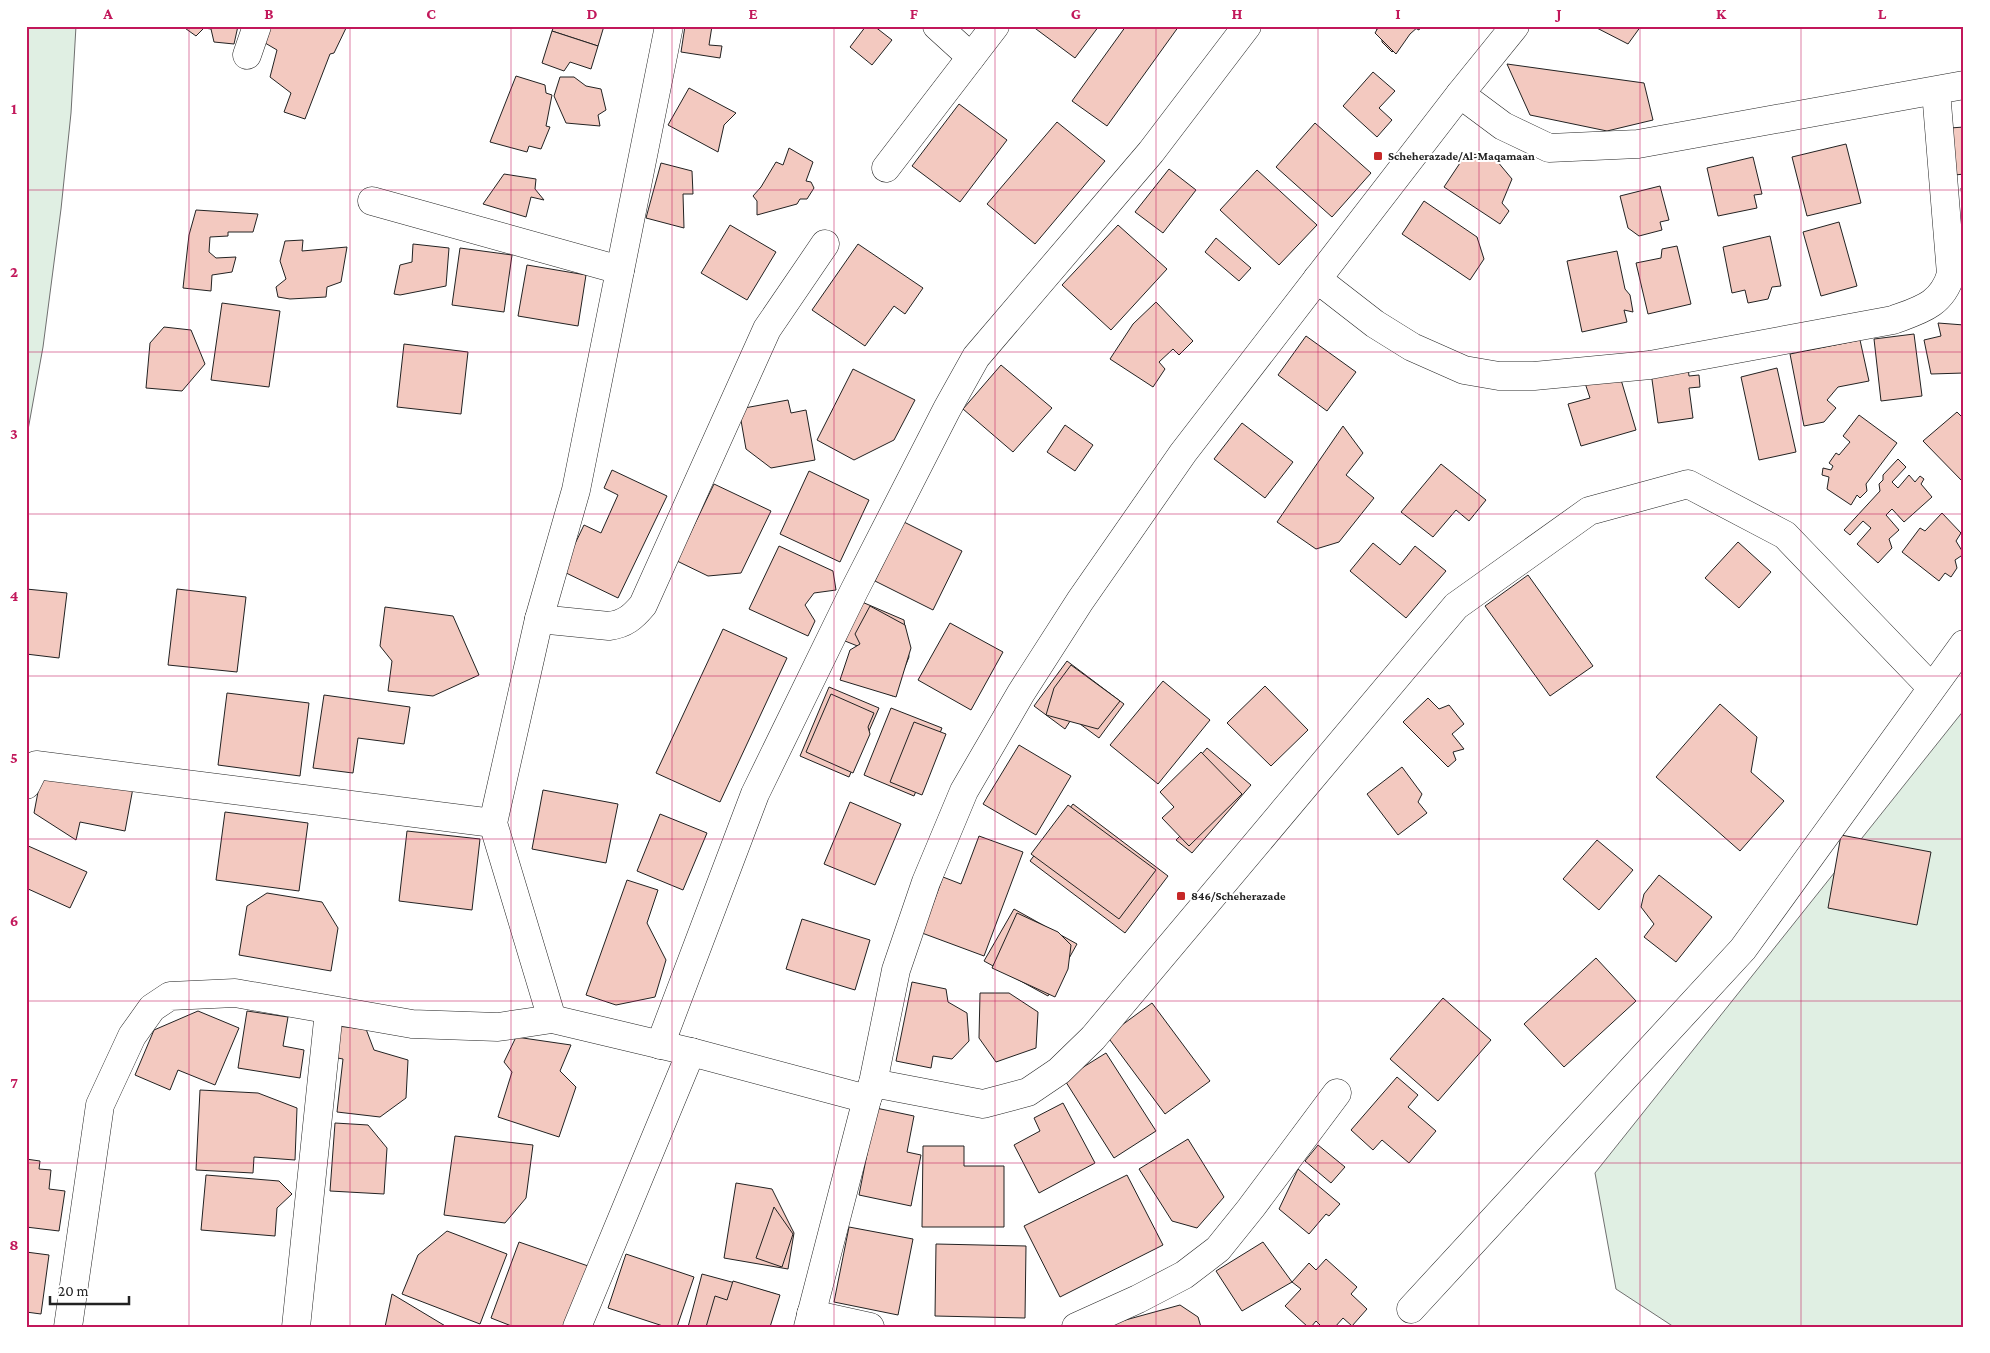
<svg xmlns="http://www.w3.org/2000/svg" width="1990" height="1353" viewBox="0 0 1990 1353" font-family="'Crimson Pro',serif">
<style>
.green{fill:#e0efe3;stroke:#6f6f6f}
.building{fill:#f3c9c0;stroke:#222}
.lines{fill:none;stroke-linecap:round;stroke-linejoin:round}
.minor-casing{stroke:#222;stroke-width:29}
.minor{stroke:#fff;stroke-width:28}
.grid{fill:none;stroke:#c2185b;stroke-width:1;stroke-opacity:0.55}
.poi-dot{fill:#c62828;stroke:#fff;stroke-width:2}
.labels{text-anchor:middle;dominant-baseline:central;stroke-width:4;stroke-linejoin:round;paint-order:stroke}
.poi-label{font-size:12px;font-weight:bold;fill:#222;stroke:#fff;text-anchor:start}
.neatline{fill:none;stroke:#c2185b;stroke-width:2}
.grid-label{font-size:16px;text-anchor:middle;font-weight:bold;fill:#c2185b}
</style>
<rect width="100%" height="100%" fill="#fff"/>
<g class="green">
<path d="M26,26H76L71,113L61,209L43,347L26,441Z"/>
<path d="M1964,710V1327H1674L1616,1289L1595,1173Z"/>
</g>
<g class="building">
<path d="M182,26H238L234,44L214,42L211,29L204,28L196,36Z"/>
<path d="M266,26H347L334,53L330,54L305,119L284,112L291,93L270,77L277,50L260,40Z"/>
<path d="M554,26H604L598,46L552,31Z"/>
<path d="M685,26H712L709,45L722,46L720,58L681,52Z"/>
<path d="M866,26H874L892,40L872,65L850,47Z"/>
<path d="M1032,26H1099L1075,58Z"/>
<path d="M1126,26H1179L1107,126L1072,101Z"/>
<path d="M1372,26H1421L1419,30L1411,26L1403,42L1392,52L1382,42V33Z"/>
<path d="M1379,26H1419L1410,34L1396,54L1375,33Z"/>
<path d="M1593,26H1641L1628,44Z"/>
<path d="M552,31L598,46L591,69L570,62L564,71L542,63Z"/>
<path d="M1507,64L1644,83L1653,120L1607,131L1530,115Z"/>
<path d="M1373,72L1395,91L1379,108L1392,120L1377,137L1343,106Z"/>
<path d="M516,76L545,85L546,93L552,95L546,126L550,127L541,149L529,146L527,152L490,142Z"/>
<path d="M560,77H574L586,86L601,89L606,110L598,115L600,126L566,123L554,96Z"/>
<path d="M689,88L736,113L724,125L718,152L668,125Z"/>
<path d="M959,104L1007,140L960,202L912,166Z"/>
<path d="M1057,122L1105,161L1035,244L987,204Z"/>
<path d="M1315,123L1371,173L1332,217L1276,167Z"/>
<path d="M1964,127V174L1955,175L1950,128Z"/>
<path d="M1846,144L1861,203L1807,216L1792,157Z"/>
<path d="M789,148L813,162L806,181L811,182L814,188L807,199H800L797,204L757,215V201L753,196L761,187L776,162L783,165Z"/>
<path d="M1466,154L1492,155L1512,179L1502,203L1509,211L1500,224L1444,187Z"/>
<path d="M1753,157L1762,194L1754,195L1757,208L1718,216L1707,168Z"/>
<path d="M661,163L692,171L693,194H683L684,228L646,218Z"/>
<path d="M1169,169L1196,190L1163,233L1135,212Z"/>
<path d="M1257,170L1317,225L1279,265L1220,210Z"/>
<path d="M504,174L536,179L535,189L544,200L531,197L526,217L483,204Z"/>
<path d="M1660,186L1669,220L1660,222L1662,230L1639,236L1628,228L1620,196Z"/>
<path d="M1964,187V217L1961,188Z"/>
<path d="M1424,201L1477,237L1484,259L1470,280L1402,234Z"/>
<path d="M196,210L258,214L253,232H228V236L210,237L209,252L216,258L236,257L232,272L212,275L211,291L183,288L189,235Z"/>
<path d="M1839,222L1857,286L1821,296L1803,232Z"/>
<path d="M730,225L776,252L747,300L701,273Z"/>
<path d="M1118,225L1167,269L1111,330L1062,285Z"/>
<path d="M1770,236L1781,286L1772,287L1768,299L1748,303L1745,290L1732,293L1723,247Z"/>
<path d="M1216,238L1251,268L1239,281L1205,252Z"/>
<path d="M303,240L302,251L347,247L341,282L327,287L326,297L290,299L278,297L276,287L286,279L280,261L285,241Z"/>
<path d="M413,244L449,248L446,286L400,295L394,294L400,265L412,262Z"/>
<path d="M858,244L923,288L905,314L894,306L865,346L812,310Z"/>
<path d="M1677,246L1691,304L1648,314L1636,263L1661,258L1662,249Z"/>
<path d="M460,248L512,255L504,312L452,305Z"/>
<path d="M1617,251L1625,289L1630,295L1633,312L1624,310L1627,322L1582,332L1567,261Z"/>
<path d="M527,265L586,275L578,326L518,316Z"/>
<path d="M1156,302L1193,341L1179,355L1173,349L1159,362L1165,369L1153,387L1110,359L1133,324Z"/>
<path d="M222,303L280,311L269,387L211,380Z"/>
<path d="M1938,323L1964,325V373L1931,374L1924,340L1941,336Z"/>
<path d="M164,327L191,330L205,364L182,391L146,388L150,343Z"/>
<path d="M1914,334L1922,396L1881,401L1874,339Z"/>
<path d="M1306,336L1356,372L1327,411L1278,375Z"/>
<path d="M1860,340L1869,381L1838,387L1827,400L1836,408L1824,422L1804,426L1790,354Z"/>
<path d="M404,344L468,352L461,414L397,407Z"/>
<path d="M1687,360L1689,376L1699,375L1700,387L1689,388L1693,418L1658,423L1650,365Z"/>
<path d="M1001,365L1052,408L1013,452L963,409Z"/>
<path d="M1777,368L1796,452L1759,460L1741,377Z"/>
<path d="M853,369L915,400L894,440L854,460L817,440Z"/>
<path d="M1619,373L1636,430L1581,446L1568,404L1590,398L1585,383Z"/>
<path d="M788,400L791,413L806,410L815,460L771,468L746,449L739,409Z"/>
<path d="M1957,412L1964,419V483L1923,441Z"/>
<path d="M1859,415L1897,443L1866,484L1867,491L1860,498L1857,495L1851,505L1827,489L1829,477L1822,475L1823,468L1831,470L1833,466L1829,463L1836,453L1839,455L1850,442L1843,436Z"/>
<path d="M1242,423L1293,462L1265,498L1214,459Z"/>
<path d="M1065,425L1093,445L1075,471L1047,452Z"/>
<path d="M1343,426L1363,453L1346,475L1374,498L1339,542L1316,549L1277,522Z"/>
<path d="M1898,459L1906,467L1892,482L1898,488L1909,475L1915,482L1920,476L1924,479L1921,484L1932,497L1904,522L1892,509L1886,515L1899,530L1889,539L1892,548L1878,563L1857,544L1871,528L1863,521L1850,535L1844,530L1880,491L1879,484L1883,480V475Z"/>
<path d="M1441,464L1486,500L1469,521L1456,510L1433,537L1401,512Z"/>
<path d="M612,470L667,496L618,598L562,571L584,525L601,533L618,495L604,488Z"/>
<path d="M809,471L869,500L840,562L780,534Z"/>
<path d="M714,484L771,511L741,573L708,576L677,561Z"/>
<path d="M1942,513L1961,533L1956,541L1964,554L1955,560L1957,568L1951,577L1945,573L1939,581L1902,552L1920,528L1925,531Z"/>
<path d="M904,522L962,551L933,610L875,581Z"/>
<path d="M1738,542L1771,572L1739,608L1705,578Z"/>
<path d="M1373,543L1400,565L1415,546L1446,571L1406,618L1350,571Z"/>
<path d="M779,546L833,571L836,590L814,593L805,605L815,621L808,636L749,609Z"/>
<path d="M1528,575L1593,666L1550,696L1485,606Z"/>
<path d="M26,589L67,593L59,658L26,654Z"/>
<path d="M177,589L246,597L237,672L168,665Z"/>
<path d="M862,602L904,620L909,657L893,696L848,677L860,647L845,641Z"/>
<path d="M870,606L905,625L911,648L896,697L840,680L850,650L860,644L855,634Z"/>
<path d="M385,607L453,616L479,675L433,696L388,691L392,661L380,646Z"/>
<path d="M950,623L1003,652L971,710L918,680Z"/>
<path d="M723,629L787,658L720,802L656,773Z"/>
<path d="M1067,661L1124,704L1099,738L1072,718L1065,729L1034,706Z"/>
<path d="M1071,665L1120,701L1098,729L1046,715L1054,688Z"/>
<path d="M1163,681L1210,720L1158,784L1110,745Z"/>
<path d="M1265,686L1308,730L1271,766L1227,723Z"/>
<path d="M829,687L879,708L849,777L800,756Z"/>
<path d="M227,693L309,703L300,776L218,765Z"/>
<path d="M831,694L874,713L868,727L870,734L853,773L806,752Z"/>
<path d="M324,695L410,707L404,744L358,738L353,773L313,768Z"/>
<path d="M1428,698L1439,709L1449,705L1464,724L1452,734L1464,749L1453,752L1456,760L1448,767L1403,722Z"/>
<path d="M1720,704L1757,737L1751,772L1784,801L1740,851L1656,777Z"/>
<path d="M891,708L942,728L914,796L864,775Z"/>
<path d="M914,722L946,734L922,795L890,782Z"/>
<path d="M1019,745L1071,776L1036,835L983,804Z"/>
<path d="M1207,748L1251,785L1192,853L1176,840L1185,831L1171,819L1185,803L1171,790Z"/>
<path d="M1201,752L1242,794L1189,846L1162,818L1174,807L1160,792Z"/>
<path d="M1402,767L1422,794L1418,802L1427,813L1398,835L1367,794Z"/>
<path d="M42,771L133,788L125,831L80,822L76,840L34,813Z"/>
<path d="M543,790L618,804L606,863L532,849Z"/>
<path d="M850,802L901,824L875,885L824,864Z"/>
<path d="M1073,804L1168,876L1125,933L1030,861Z"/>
<path d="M1068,805L1156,870L1119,919L1031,854Z"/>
<path d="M225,812L308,823L299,891L216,880Z"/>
<path d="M660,814L707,833L683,890L637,871Z"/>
<path d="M407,831L480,839L472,910L399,901Z"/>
<path d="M1841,835L1931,852L1917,925L1828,908Z"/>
<path d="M979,836L1023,852L984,956L922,933L943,877L961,884Z"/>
<path d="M1597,840L1633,870L1599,910L1563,879Z"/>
<path d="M26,845L87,872L70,908L26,888Z"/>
<path d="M1659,875L1712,917L1676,962L1644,937L1654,924L1641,907L1644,894Z"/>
<path d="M627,880L658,890L647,923L666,960L655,997L616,1005L586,995Z"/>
<path d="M267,893L322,902L338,928L331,971L239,955L247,906Z"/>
<path d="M1014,909L1077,944L1048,996L984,961Z"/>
<path d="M1017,913L1058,932L1071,945L1068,969L1055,997L992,968Z"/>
<path d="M802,919L870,940L855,990L786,969Z"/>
<path d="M1596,958L1636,1001L1564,1067L1524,1024Z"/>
<path d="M912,982L946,989L948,1002L967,1013L969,1041L952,1059L933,1056L931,1068L896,1061Z"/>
<path d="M980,993H1009L1038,1012L1036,1048L996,1062L979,1038Z"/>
<path d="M1443,998L1491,1040L1438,1101L1390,1059Z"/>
<path d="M1152,1003L1210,1081L1165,1114L1107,1036Z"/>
<path d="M198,1011L239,1028L215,1085L178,1070L170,1090L135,1075L154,1030Z"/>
<path d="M247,1011L288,1017L283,1046L304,1050L300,1078L238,1068Z"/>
<path d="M336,1026L366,1029L374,1050L408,1060L406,1098L380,1117L337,1112L343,1059L332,1057Z"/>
<path d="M516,1037L571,1045L560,1071L576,1087L559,1137L498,1117L512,1072L504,1062Z"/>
<path d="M1106,1053L1156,1131L1114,1158L1064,1079Z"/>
<path d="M1397,1077L1418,1095L1408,1107L1436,1131L1409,1163L1382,1140L1373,1150L1351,1130Z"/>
<path d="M200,1090L258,1093L297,1108L295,1160L254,1157L253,1173L196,1170Z"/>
<path d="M1063,1103L1095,1163L1039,1193L1014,1145L1040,1131L1034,1118Z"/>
<path d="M876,1108L914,1116L907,1152L921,1155L911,1206L859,1195Z"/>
<path d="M335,1123L368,1125L387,1148L384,1194L330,1191Z"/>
<path d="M455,1136L533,1145L526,1198L505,1223L444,1215Z"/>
<path d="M1188,1139L1224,1197L1197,1228L1172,1221L1139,1169Z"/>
<path d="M1318,1145L1345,1167L1331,1183L1305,1161Z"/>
<path d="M923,1146H964V1166H1004V1227H922Z"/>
<path d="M26,1159L40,1161L39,1169L51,1170L49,1189L65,1191L59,1231L26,1227Z"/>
<path d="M1298,1169L1340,1204L1329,1216L1326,1214L1309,1234L1279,1209Z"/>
<path d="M206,1175L279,1181L292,1194L277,1208L275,1236L201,1230Z"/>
<path d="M1127,1175L1163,1245L1060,1297L1024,1226Z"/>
<path d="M736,1183L772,1189L794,1233L788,1269L724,1258Z"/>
<path d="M774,1207L793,1234L782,1267L756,1258Z"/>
<path d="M849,1227L913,1239L898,1315L834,1302Z"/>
<path d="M447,1231L507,1254L480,1324L402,1294L418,1255Z"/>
<path d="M519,1242L591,1267L569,1327H514L491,1318Z"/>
<path d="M1263,1242L1292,1282L1242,1311L1216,1271Z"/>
<path d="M936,1244L1026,1246L1025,1318L935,1316Z"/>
<path d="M26,1252L49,1255L41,1314L26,1312Z"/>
<path d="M626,1254L694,1277L677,1327H666L608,1308Z"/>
<path d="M1326,1259L1357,1287L1351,1294L1367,1309L1352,1326L1343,1318L1335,1327H1322L1316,1321L1311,1327H1308L1285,1306L1301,1289L1292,1282L1309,1263L1316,1270Z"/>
<path d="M702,1274L776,1294L767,1327H688Z"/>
<path d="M733,1281L780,1295L770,1327H706L715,1296L727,1300Z"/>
<path d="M392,1294L447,1327H385Z"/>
<path d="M1180,1305L1198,1317L1201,1327H1100Z"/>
</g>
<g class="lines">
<defs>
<g id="minor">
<path d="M937,26L971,57"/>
<path d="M247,55L257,26"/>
<path d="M1460,94L1503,126L1549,148L1638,144L1964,85"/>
<path d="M886,168L995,26"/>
<path d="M372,201L620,270"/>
<path d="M1317,279L1375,324L1412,347L1464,370L1499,376H1534L1650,365L1893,320C1920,310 1942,305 1951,274L1936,91"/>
<path d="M539,619L609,626C625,624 633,617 643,605L767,329L825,244"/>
<path d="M26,785L36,765L493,823"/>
<path d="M552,1019L493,823L539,619L576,490L669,26"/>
<path d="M660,1045L755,794L854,591L947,409L976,357L1151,152L1247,26"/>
<path d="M873,1083L983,1104L1028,1092L1059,1071L1093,1038L1456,606L1589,511L1688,484L1785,535L1931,687"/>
<path d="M1411,1309L1743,949L1964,644"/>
<path d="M811,1314L870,1327"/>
<path d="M68,1327L100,1105L132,1036L152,1008L170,996L235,993L412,1024L498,1027L552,1019L691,1052L867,1099"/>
<path d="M296,1327L329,1011"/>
<path d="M577,1327L691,1052"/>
<path d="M808,1327L867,1099L873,1083L896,970L926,882L964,791L1021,693L1080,601L1183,453L1460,94L1515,26"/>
<path d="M1076,1327L1138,1299L1184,1275L1218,1249L1251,1208L1337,1093"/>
</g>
</defs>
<use href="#minor" class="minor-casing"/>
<use href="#minor" class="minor"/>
</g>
<path class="grid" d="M189,26V1327M350,26V1327M511,26V1327M672,26V1327M834,26V1327M995,26V1327M1156,26V1327M1318,26V1327M1479,26V1327M1640,26V1327M1801,26V1327M26,190H1964M26,352H1964M26,514H1964M26,676H1964M26,839H1964M26,1001H1964M26,1163H1964"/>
<g class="poi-dot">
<rect x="1373" y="151" width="10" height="10" rx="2.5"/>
<rect x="1176" y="891" width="10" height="10" rx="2.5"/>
</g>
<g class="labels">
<g class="poi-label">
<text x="1388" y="156">Scheherazade/Al-Maqamaan</text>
<text x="1191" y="896">846/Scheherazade</text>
</g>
</g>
<rect width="1990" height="1353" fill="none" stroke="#ffffff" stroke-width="55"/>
<path d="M50 1296v8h79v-8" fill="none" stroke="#222222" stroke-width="2.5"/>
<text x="58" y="1296" font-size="15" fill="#222222" stroke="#ffffff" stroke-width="4" paint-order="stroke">20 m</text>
<rect x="28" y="28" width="1934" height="1298" class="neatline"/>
<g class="grid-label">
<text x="108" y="19">A</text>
<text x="269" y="19">B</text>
<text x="431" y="19">C</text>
<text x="592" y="19">D</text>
<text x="753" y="19">E</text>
<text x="914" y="19">F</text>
<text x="1076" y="19">G</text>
<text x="1237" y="19">H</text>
<text x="1398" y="19">I</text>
<text x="1559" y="19">J</text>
<text x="1721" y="19">K</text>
<text x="1882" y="19">L</text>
<text x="14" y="114">1</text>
<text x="14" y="277">2</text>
<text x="14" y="439">3</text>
<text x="14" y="601">4</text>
<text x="14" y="763">5</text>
<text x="14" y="926">6</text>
<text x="14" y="1088">7</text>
<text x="14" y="1250">8</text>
</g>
</svg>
